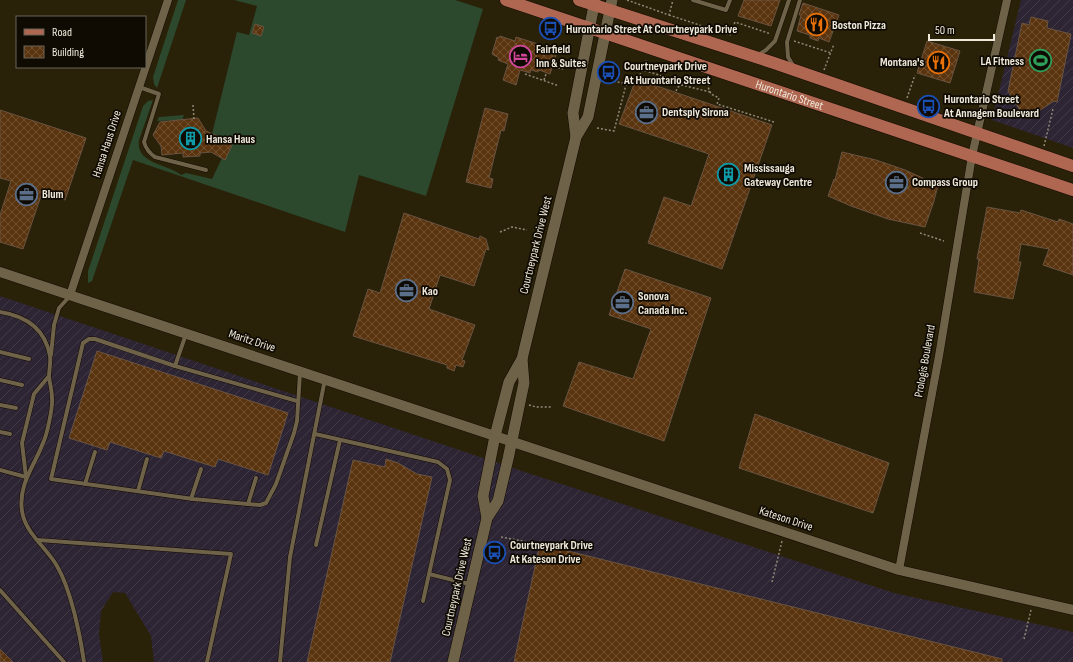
<svg xmlns="http://www.w3.org/2000/svg" width="1073" height="662" viewBox="0 0 1073 662" font-family="'Sofia Sans Condensed',sans-serif">
<style>
.industrial{fill:url(#industrial-furrows)}
.grass{fill:#2c492e}
.building{fill:url(#building-cross-hatch);stroke:#695341}
.lines{fill:none;stroke-linecap:round;stroke-linejoin:round}
.service-casing{stroke:#130a00;stroke-width:5}
.minor-casing{stroke:#130a00;stroke-width:9}
.tertiary-casing{stroke:#130a00;stroke-width:11}
.secondary-casing{stroke:#130a00;stroke-width:12}
.primary-casing{stroke:#130a00;stroke-width:13}
.path{stroke:#918977;stroke-width:1.5;stroke-dasharray:2 2;stroke-linecap:butt}
.service{stroke:#6e6249;stroke-width:4}
.minor{stroke:#6e6249;stroke-width:8}
.tertiary{stroke:#6e6249;stroke-width:10}
.secondary{stroke:#6e6249;stroke-width:11}
.primary{stroke:#af6751;stroke-width:12}
.labels{text-anchor:middle;dominant-baseline:central;stroke-width:3.5;stroke-linejoin:round;paint-order:stroke}
.poi-label{font-size:12px;font-weight:bold;fill:#efe9db;stroke:#0f0b03;text-anchor:start}
.street-label{font-size:12px;fill:#efe9db;stroke:#0f0b03}
</style>
<defs>
<pattern id="industrial-furrows" width="10" height="10" patternUnits="userSpaceOnUse"><rect width="10" height="10" fill="#2d2534"/><path d="M-1 1l2-2M0 10L10 0M9 11l2-2" fill="none" stroke="#423a47"/></pattern>
<pattern id="building-cross-hatch" width="8" height="8" patternUnits="userSpaceOnUse"><rect width="8" height="8" fill="#5a340f"/><path d="M0 0l8 8M0 8l8-8" fill="none" stroke="#725131"/></pattern>
</defs>
<rect width="100%" height="100%" fill="#2a2109"/>
<g class="industrial">
<path d="M1021,0H1073V148L992,120Z"/>
<path d="M0,296L528,473L894,593L1073,632V662H154L151,636L125,593L113,592L101,611L99,634L103,662H0Z"/>
</g>
<g class="grass">
<path d="M178,0H186L157,88L154,84L153,77Z"/>
<path d="M234,0H455L483,9L426,196L359,175L345,232L133,160L92,281L88,283V271L143,106L148,101L153,100L139,140C135,164 168,164 181,175L186,173L212,179L222,158L233,143L212,134L237,32L249,35L257,6Z"/>
<path d="M184,115L182,120L157,121L159,117Z"/>
</g>
<g class="building">
<path d="M744,0H780L771,26L738,16Z"/>
<path d="M803,3L839,15L829,42L819,38L818,41L810,38V35L797,31L801,15H799Z"/>
<path d="M1031,17L1048,21L1047,28L1071,34L1057,102L1054,101L1028,118L1023,111L1021,112L1008,91L1022,23L1029,25Z"/>
<path d="M255,24L264,27L261,36L252,33Z"/>
<path d="M500,36L515,41L516,37L538,44L537,47L551,52V54L556,55L550,74L539,70L538,72L531,70L530,73L520,70L516,85L503,80L508,64L498,60L499,58L492,54L497,37L499,38Z"/>
<path d="M927,41L960,51L950,83L917,73Z"/>
<path d="M636,79L772,125L722,269L648,243L664,197L691,206L709,154L619,124Z"/>
<path d="M485,108L508,114L504,131L501,130L489,178L493,179L491,188L466,182Z"/>
<path d="M0,110L86,138L65,200L42,193L23,249L0,242V215L11,181L0,178Z"/>
<path d="M198,118L206,131L233,143L225,160L211,152L200,153V156L183,157V153L162,155L161,146L153,135L160,122Z"/>
<path d="M842,152L876,160L905,170L938,185L934,201L925,227L888,219L851,206L828,196L834,179L835,180Z"/>
<path d="M987,207L1020,213L1021,210L1058,222L1059,219L1073,224V275L1043,265L1049,249L1021,244L1018,262H1021L1013,299L974,292L979,259H977Z"/>
<path d="M404,213L479,239L480,236L486,239L489,250L486,249L474,286L440,275L429,309L475,325L462,360L465,361L463,367L456,365L454,371L447,368V365L353,336L368,289L380,293Z"/>
<path d="M625,269L711,298L664,441L563,406L579,362L633,379L651,329L609,315Z"/>
<path d="M97,351L288,413L268,475L218,459L215,467L164,451L161,458L110,442L107,450L69,438Z"/>
<path d="M755,414L889,463L873,513L739,468Z"/>
<path d="M386,459L398,463L417,474L432,477L390,662H307L353,460L385,467Z"/>
<path d="M540,544L1002,659V662H514Z"/>
<path d="M0,649L13,662H0Z"/>
</g>
<g class="lines">
<defs>
<g id="service">
<path d="M693,0L726,10L730,0"/>
<path d="M758,55L766,50L775,41L789,0"/>
<path d="M794,67L788,57L787,42L800,0"/>
<path d="M139,87L159,94L144,142C146,149 149,153 155,157L206,170"/>
<path d="M0,312C26,316 45,328 50,356C51,363 49,370 49,377C50,384 52,391 52,398C53,407 47,435 43,443C35,465 18,484 22,511C25,533 46,547 57,566C71,590 80,634 84,662"/>
<path d="M186,334L175,366L95,339H89L83,343L51,479L193,499L260,505L266,503L276,484L294,433L297,421L300,373"/>
<path d="M0,352L29,359"/>
<path d="M51,355L54,325L59,308L69,297"/>
<path d="M175,366L297,401"/>
<path d="M0,380L22,385"/>
<path d="M0,405L16,408"/>
<path d="M0,432L10,434"/>
<path d="M315,434L438,462L447,469L450,480L423,601"/>
<path d="M0,470L26,477"/>
<path d="M26,477L22,443L34,394L49,376"/>
<path d="M85,484L95,452"/>
<path d="M138,491L147,459"/>
<path d="M191,499L201,469"/>
<path d="M248,504L256,478"/>
<path d="M38,540L231,554L207,662"/>
<path d="M316,545L340,440"/>
<path d="M429,574L469,584"/>
<path d="M0,590L64,662"/>
<path d="M280,662L290,557L325,379"/>
</g>
<g id="minor">
<path d="M70,295L168,0"/>
<path d="M899,570L939,356L972,156L1007,0"/>
</g>
<path id="tertiary" d="M0,272L899,570L1073,610"/>
<g id="secondary">
<path d="M576,137L573,113L595,0"/>
<path d="M487,518L483,496L495,436L509,382L522,359L576,137L588,117L612,0"/>
<path d="M453,662L487,518L498,501L508,459L524,383L522,359"/>
</g>
<g id="primary">
<path id="s1" d="M506,0L1073,190"/>
<path d="M579,0L774,63L1073,166"/>
</g>
</defs>
<use href="#service" class="service-casing"/>
<use href="#minor" class="minor-casing"/>
<use href="#tertiary" class="tertiary-casing"/>
<use href="#secondary" class="secondary-casing"/>
<use href="#primary" class="primary-casing"/>
<g class="path">
<path d="M627,0L669,15L673,0"/>
<path d="M669,15L730,35L735,22L771,34"/>
<path d="M794,41L831,53"/>
<path d="M554,67L563,69"/>
<path d="M643,70L647,59"/>
<path d="M824,70L834,44"/>
<path d="M525,74L559,86"/>
<path d="M606,79L622,83L639,76L643,70L678,81L682,85"/>
<path d="M544,80L546,74"/>
<path d="M710,80L708,87L711,94L719,98L717,104L774,122"/>
<path d="M676,91L678,87L682,85L710,92"/>
<path d="M907,98L915,75"/>
<path d="M193,105L194,119"/>
<path d="M597,128L614,131L627,81"/>
<path d="M1044,146L1053,109"/>
<path d="M500,232L512,227L527,230"/>
<path d="M920,233L944,241"/>
<path d="M529,405L536,407H551"/>
<path d="M501,537L528,542"/>
<path d="M772,582L782,541"/>
<path d="M1024,639L1031,610"/>
</g>
<use href="#service" class="service"/>
<use href="#minor" class="minor"/>
<use href="#tertiary" class="tertiary"/>
<use href="#secondary" class="secondary"/>
<use href="#primary" class="primary"/>
</g>
<defs>
<symbol id="restaurant-ring" viewBox="-11 -11 22 22"><circle r="9.5" fill="#0f0b03" stroke="#e8710a" stroke-width="1.5"/><path d="M-5-6h1v4h1v-4h1v4h1v-4h1v5L-1.5 .5V6h-2V.5L-5-1ZM5-6V6H3V1.5H1.5Q1.5-4 5-6Z" fill="#e8710a"/></symbol>
<symbol id="bus-ring" viewBox="-11 -11 22 22"><circle r="9.5" fill="#0f0b03" stroke="#1a4fb4" stroke-width="1.5"/><path d="M-5-6H5V4H4V6H2V4H-2V6H-4V4H-5ZM-3.5-4V0h7V-4ZM-3.5 1.2v1.5H-2V1.2ZM2 1.2v1.5H3.5V1.2Z" fill="#1a4fb4"/></symbol>
<symbol id="hotel-ring" viewBox="-11 -11 22 22"><circle r="9.5" fill="#0f0b03" stroke="#d1479c" stroke-width="1.5"/><path d="M-6-4.5h1.5V1H6V5H4.5V3h-9V5H-6ZM-4 0a1.8 1.8 0 1 1 3.6 0ZM.5 0V-2.5h3Q6-2.5 6 0Z" fill="#d1479c"/></symbol>
<symbol id="stadium-ring" viewBox="-11 -11 22 22"><circle r="9.5" fill="#0f0b03" stroke="#2e9e5b" stroke-width="1.5"/><path d="M0-5a6.5 5 0 1 0 0 10a6.5 5 0 1 0 0-10ZM-3.5-1.8h7v3.6h-7Z" fill="#2e9e5b"/></symbol>
<symbol id="office-ring" viewBox="-11 -11 22 22"><circle r="9.5" fill="#0f0b03" stroke="#5c6f8a" stroke-width="1.5"/><path d="M-6-3h4V-5.5h4V-3h4V5H-6ZM-1-4.5V-3h2v-1.5ZM-6 0V1H6V0Z" fill="#5c6f8a"/></symbol>
<symbol id="building-ring" viewBox="-11 -11 22 22"><circle r="9.5" fill="#0f0b03" stroke="#0f9aa8" stroke-width="1.5"/><path d="M-4-6H4V6H1V3H-1V6H-4ZM-2.5-4.3h1.7v1.8h-1.7ZM.8-4.3h1.7v1.8H.8ZM-2.5-1h1.7V.8h-1.7ZM.8-1h1.7V.8H.8Z" fill="#0f9aa8"/></symbol>
</defs>
<g fill-rule="evenodd">
<use href="#restaurant-ring" x="804" y="12" width="25" height="25"/>
<use href="#bus-ring" x="538" y="16" width="25" height="25"/>
<use href="#hotel-ring" x="508" y="44" width="25" height="25"/>
<use href="#stadium-ring" x="1028" y="48" width="25" height="25"/>
<use href="#restaurant-ring" x="926" y="50" width="25" height="25"/>
<use href="#bus-ring" x="596" y="60" width="25" height="25"/>
<use href="#bus-ring" x="916" y="94" width="25" height="25"/>
<use href="#office-ring" x="634" y="100" width="25" height="25"/>
<use href="#building-ring" x="178" y="126" width="25" height="25"/>
<use href="#building-ring" x="716" y="162" width="25" height="25"/>
<use href="#office-ring" x="884" y="170" width="25" height="25"/>
<use href="#office-ring" x="14" y="182" width="25" height="25"/>
<use href="#office-ring" x="394" y="278" width="25" height="25"/>
<use href="#office-ring" x="610" y="290" width="25" height="25"/>
<use href="#bus-ring" x="482" y="540" width="25" height="25"/>
</g>
<g class="labels">
<g class="poi-label">
<text x="832" y="25">Boston Pizza</text>
<text x="566" y="29">Hurontario Street At Courtneypark Drive</text>
<text x="536" y="49">Fairfield<tspan x="536" dy="14">Inn &amp; Suites</tspan></text>
<text x="1024" y="61" text-anchor="end">LA Fitness</text>
<text x="924" y="62" text-anchor="end">Montana's</text>
<text x="624" y="66">Courtneypark Drive<tspan x="624" dy="14">At Hurontario Street</tspan></text>
<text x="944" y="99">Hurontario Street<tspan x="944" dy="14">At Annagem Boulevard</tspan></text>
<text x="662" y="112">Dentsply Sirona</text>
<text x="206" y="139">Hansa Haus</text>
<text x="744" y="168">Mississauga<tspan x="744" dy="14">Gateway Centre</tspan></text>
<text x="912" y="182">Compass Group</text>
<text x="42" y="194">Blum</text>
<text x="422" y="291">Kao</text>
<text x="638" y="296">Sonova<tspan x="638" dy="14">Canada Inc.</tspan></text>
<text x="510" y="545">Courtneypark Drive<tspan x="510" dy="14">At Kateson Drive</tspan></text>
</g>
<g class="street-label">
<text stroke="none"><textPath href="#s1" startOffset="299">Hurontario Street</textPath></text>
<text transform="translate(107 144) rotate(-72)">Hansa Haus Drive</text>
<text transform="translate(536 245) rotate(-76)">Courtneypark Drive West</text>
<text transform="translate(252 341) rotate(18)">Maritz Drive</text>
<text transform="translate(925 361) rotate(-80)">Prologis Boulevard</text>
<text transform="translate(786 519) rotate(18)">Kateson Drive</text>
<text transform="translate(457 587) rotate(-77)">Courtneypark Drive West</text>
</g>
</g>
<rect x="16" y="16" width="130" height="52" fill="#0f0b03" stroke="#696459"/>
<rect x="24" y="29" width="20" height="6" fill="#af6751" stroke="#696459"/>
<text x="52" y="36" font-size="12" fill="#efe9db">Road</text>
<rect x="24" y="46" width="20" height="12" fill="url(#building-cross-hatch)" stroke="#696459"/>
<text x="52" y="56" font-size="12" fill="#efe9db">Building</text>
<path d="M929 34v6h65v-6" fill="none" stroke="#efe9db" stroke-width="2"/>
<text x="935" y="34" font-size="12" fill="#efe9db" stroke="#0f0b03" stroke-width="3" paint-order="stroke">50 m</text>
</svg>
